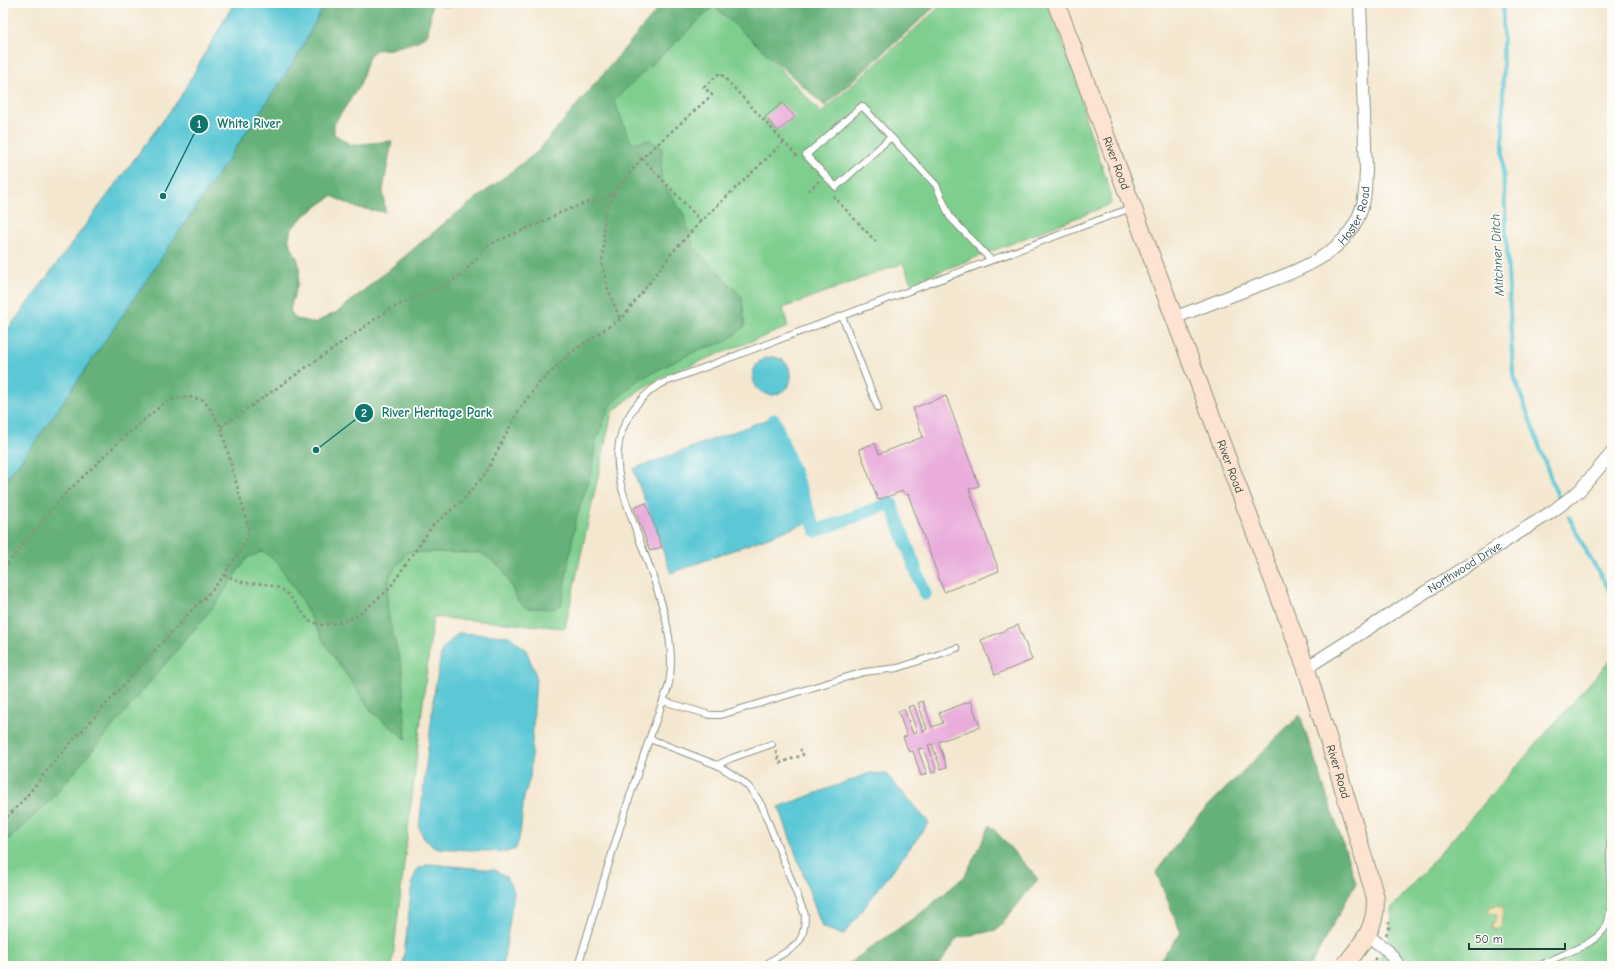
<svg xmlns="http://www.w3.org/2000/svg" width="1615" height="969" viewBox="0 0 1615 969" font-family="'Comic Neue',sans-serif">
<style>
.green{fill:#7ece8e;stroke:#4e8661}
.forest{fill:#66b179;stroke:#427756}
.sand{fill:#eeda9e;stroke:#868c69}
.water{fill:#5cc8d6;stroke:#3e8285}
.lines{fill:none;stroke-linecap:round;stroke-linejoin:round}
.stream{stroke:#5cc8d6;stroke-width:4}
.canal{stroke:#5cc8d6;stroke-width:13}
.building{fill:#e9acdb}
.lane-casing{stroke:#8a9282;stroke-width:8}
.street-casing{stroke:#8a9282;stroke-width:14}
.secondary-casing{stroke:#8a9282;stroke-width:19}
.path{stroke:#8a9282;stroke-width:2.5;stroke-dasharray:3 3;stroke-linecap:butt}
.lane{stroke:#fff;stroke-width:6}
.street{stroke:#fff;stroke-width:12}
.secondary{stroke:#fde3d1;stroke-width:17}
.labels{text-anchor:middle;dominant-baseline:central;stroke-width:3.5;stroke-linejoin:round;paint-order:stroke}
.street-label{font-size:12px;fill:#1f3d34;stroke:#fdfcf7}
.water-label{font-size:13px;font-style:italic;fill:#2e605c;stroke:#fdfcf7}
.leader{fill:none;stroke:#0f766e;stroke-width:1.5}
.callout-dot{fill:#0f766e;stroke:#fdfcf7;stroke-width:1.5}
.mark-label{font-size:12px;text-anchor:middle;font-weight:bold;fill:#fff}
.callout-label{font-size:13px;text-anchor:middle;font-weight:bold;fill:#0f766e;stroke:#fdfcf7;stroke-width:3.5;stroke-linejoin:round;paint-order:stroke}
</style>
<rect width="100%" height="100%" fill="#fdfcf7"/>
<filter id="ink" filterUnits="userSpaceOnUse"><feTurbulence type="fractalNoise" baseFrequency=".025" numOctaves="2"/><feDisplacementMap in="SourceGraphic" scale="8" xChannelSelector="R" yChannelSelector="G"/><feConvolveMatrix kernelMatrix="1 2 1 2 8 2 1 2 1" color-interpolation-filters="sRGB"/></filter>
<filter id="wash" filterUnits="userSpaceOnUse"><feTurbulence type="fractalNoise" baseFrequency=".012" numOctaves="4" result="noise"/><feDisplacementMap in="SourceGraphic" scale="16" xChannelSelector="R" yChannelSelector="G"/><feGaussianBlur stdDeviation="0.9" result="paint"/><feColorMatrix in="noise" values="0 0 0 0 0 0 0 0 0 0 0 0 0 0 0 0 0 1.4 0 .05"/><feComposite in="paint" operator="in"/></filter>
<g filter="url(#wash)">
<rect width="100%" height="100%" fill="#f4e7d0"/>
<g class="green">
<path d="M709,3H720L821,113L944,3H1048L1075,74L1087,123L1109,187L1111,204L911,283L903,263L783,308L788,327L670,373L641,389L612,412L565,628L433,617L392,966H3V488L259,114L332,196L304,216L292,228L288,240C295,254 302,266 298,283C296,293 291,301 290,311L296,319L315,323L339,311L537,152Z"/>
<path d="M1612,658V966H1377C1385,946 1394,931 1391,909Z"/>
</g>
<g class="forest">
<path d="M325,3H463C454,9 442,6 432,4L428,34L418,41L391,49L376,50L369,56L360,85L334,124V134L351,145L392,141L383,190L385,212L357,208L332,196C320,204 285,225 289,241C290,249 299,257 299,266C300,282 292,295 290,311L296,319L315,323L339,311L447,221L537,152L663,3H939L825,106L714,6L614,100L631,143L650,140L662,148L661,181L683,213L694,247L742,297L745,326L726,342L698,350L638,380L610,406L596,441L591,474L576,519L561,605L553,609L526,608L518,601L503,569L482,553L408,552L390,575L387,595L388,615L402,669L406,739L372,712L325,644L298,594L277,562L263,551L247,558L214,606L49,802L3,844V484L36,441L127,309L297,57Z"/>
<path d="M1300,715L1356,883L1310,966H1155L1181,933L1156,872L1198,816Z"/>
<path d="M990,825L1038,879L997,930L957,938L939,966H845L925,910L965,876Z"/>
</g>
<path class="sand" d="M1501,905L1504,910L1502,925L1497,930L1492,928V924L1496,920L1497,916L1495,914L1490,913L1488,909L1492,906Z"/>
<g class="water">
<path d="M234,3H325L297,57L127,309L36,441L3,483V336L179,99Z"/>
<circle cx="772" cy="376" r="19"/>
<path d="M771,418L809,522L671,573L633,469Z"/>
<path d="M458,633L509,636L526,650L536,675L530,777L524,797L520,834L516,849L506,852L436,848L424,839L419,827L435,688L442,650Z"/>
<path d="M870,773L886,774L929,823L843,935L822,927L779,807Z"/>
<path d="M430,864L495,870L506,877L514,891L503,966H403L412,883L417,869Z"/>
</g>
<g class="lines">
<g class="stream">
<path d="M1503,3V167L1513,373L1554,487L1559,498"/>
<path d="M1569,517L1586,551L1612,594"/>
</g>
<path class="canal" d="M774,420L816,531L891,503L925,594"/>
</g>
<g id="blocks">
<g class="building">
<path d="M782,103L795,117L778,131L765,117Z"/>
<path d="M946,396L979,486L969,489L999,571L944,592L908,494L905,495L903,491L878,500L859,449L875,443L879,454L923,437L913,408Z"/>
<path d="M646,503L662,547L650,551L634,508Z"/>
<path d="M1018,625L1032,660L995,675L981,640Z"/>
<path d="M923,701L932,727L943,723L939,713L971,701L980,727L938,742L947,767L941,769L932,744L928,745L937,771L932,773L923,748L918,749L927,774L921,776L913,751L909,752L903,737L907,736L898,711L904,709L913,734L917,732L908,707L914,705L923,731L927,729L918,703Z"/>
</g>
</g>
</g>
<g filter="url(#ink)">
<use href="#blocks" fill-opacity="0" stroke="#8a9282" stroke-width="1"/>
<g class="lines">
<defs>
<g id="lane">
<path d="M891,137L836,187L806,155L862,106L936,185L950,217L991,260"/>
<path d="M842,316L878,408"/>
<path d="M663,701L710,715H721L864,672L898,668L957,648"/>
<path d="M650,739L717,765L732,758L772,744"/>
<path d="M717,765C739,778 749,783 762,806L805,915C805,952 788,947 764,966"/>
<path d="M578,966C606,873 633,779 668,688C681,633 648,567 631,516C623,494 616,474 618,451C620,422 637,399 660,384L1131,208"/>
<path d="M1540,966C1559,954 1596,946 1606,926C1610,919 1610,911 1611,904L1610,836L1612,821"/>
</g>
<g id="street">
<path id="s1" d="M1174,318C1204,306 1233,295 1262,284C1304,268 1350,252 1363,204C1366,193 1365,182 1366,171L1360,3"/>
<path id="s2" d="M1306,668L1553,511L1579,491L1612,453"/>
<path d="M1367,935L1388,951L1399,966"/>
</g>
<g id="secondary">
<path id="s3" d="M1056,3L1306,668L1337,767L1375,896C1378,927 1362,944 1344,966"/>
</g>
</defs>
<use href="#lane" class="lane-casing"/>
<use href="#street" class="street-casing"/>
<use href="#secondary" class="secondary-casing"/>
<g class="path">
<path d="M784,142L701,221L642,158L712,95L704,87L720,73L784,142L798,157"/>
<path d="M808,191L819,181"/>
<path d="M614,194L604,213V245L602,264L608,289L620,319"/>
<path d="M833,196L878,244"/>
<path d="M221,427L390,309L427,292L446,285L463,273L490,244L540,223L560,213L588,202L603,200L614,193L642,158"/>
<path d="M3,569L62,497L121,440L164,403L177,398L189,397L203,400L212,411L221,427L249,530L245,543L224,575L213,589L190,612L58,757L21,803L3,821"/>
<path d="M224,575L245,583L265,584L280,588L289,595L309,621L321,625L343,622L357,616L388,590L433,525L463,500L486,473L517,413L537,385L569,354L624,316L671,254L701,221"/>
<path d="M776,751L780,763L803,755L801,750L800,751"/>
<path d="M1386,935L1389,928V922"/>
<path d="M1364,966L1374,961L1377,955"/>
</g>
<use href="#lane" class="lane"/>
<use href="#street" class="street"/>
<use href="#secondary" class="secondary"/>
</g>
</g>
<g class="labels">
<g class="street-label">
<text stroke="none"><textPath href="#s3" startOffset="171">River Road</textPath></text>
<text stroke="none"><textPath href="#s1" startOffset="215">Hoster Road</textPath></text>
<text stroke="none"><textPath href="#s3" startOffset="495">River Road</textPath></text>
<text stroke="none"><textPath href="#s2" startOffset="188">Northwood Drive</textPath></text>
<text stroke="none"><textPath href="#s3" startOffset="819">River Road</textPath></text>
</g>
<g class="water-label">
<text transform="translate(1497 255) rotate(-93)">Mitchner Ditch</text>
</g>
</g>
<path class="leader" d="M163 196L199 124M316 450L364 413"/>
<g class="callout-dot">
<circle cx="163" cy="196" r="4"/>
<circle cx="316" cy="450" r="4"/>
<circle cx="199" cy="124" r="10"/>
<circle cx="364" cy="413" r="10"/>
</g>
<g class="mark-label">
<text x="199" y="128">1</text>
<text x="364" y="417">2</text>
</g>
<g class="callout-label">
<text x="249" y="128">White River</text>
<text x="437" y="417">River Heritage Park</text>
</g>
<rect width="1615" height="969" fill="none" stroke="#fdfcf7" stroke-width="16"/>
<path d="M1469 943v6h96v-6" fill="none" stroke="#1f3d34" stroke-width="2"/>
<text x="1475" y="943" font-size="12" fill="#1f3d34" stroke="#fdfcf7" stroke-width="3" paint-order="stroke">50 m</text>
</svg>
